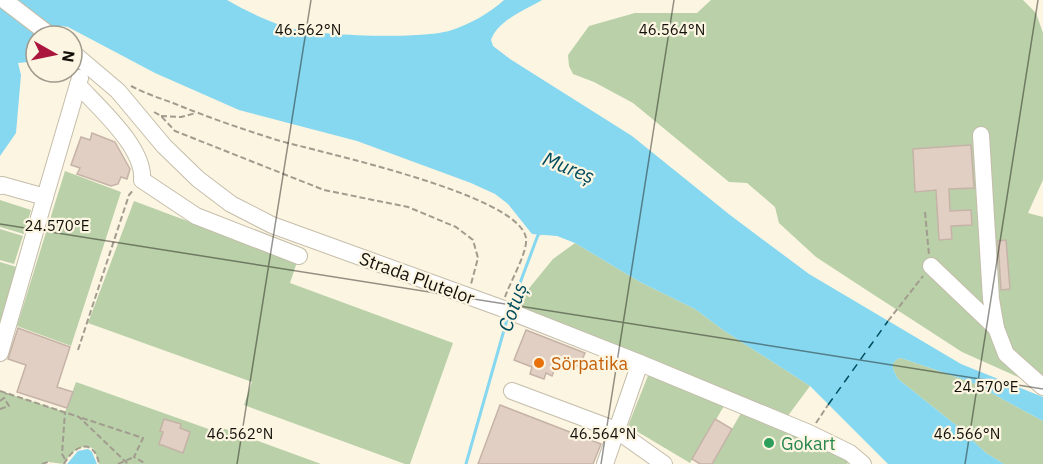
<svg xmlns="http://www.w3.org/2000/svg" width="1043" height="464" viewBox="0 0 1043 464" font-family="'IBM Plex Sans',sans-serif">
<style>
.green{fill:#b9d0a9}
.water{fill:#86d7f0}
.lines{fill:none;stroke-linecap:round;stroke-linejoin:round}
.stream{stroke:#86d7f0;stroke-width:3}
.ferry{stroke:#004c5d;stroke-width:1.5;stroke-dasharray:8 6;stroke-linecap:butt}
.building{fill:#e2cfc3;stroke:#c6b3a8;stroke-width:1.5}
.minor-casing{stroke:#c4bdaa;stroke-width:18}
.path{stroke:#a19c8e;stroke-width:2;stroke-dasharray:6 3;stroke-linecap:butt}
.minor{stroke:#fff;stroke-width:16}
.ticks{fill:none;stroke:#13110a;stroke-width:1.5;stroke-opacity:0.45}
.food-dot{fill:#e8710a;stroke:#fcf5e2;stroke-width:2}
.leisure-dot{fill:#2e9e5b;stroke:#fcf5e2;stroke-width:2}
.labels{text-anchor:middle;dominant-baseline:central;stroke-width:4.5;stroke-linejoin:round;paint-order:stroke}
.street-label{font-size:18px;fill:#13110a;stroke:#fcf5e2}
.food-label{font-size:18px;fill:#c56008;stroke:#fcf5e2;text-anchor:start}
.leisure-label{font-size:18px;fill:#27864d;stroke:#fcf5e2;text-anchor:start}
.water-label{font-size:20px;font-style:italic;fill:#004c5d;stroke:#fcf5e2}
.ticks-label{font-size:15px;text-anchor:middle;fill:#13110a;stroke:#fcf5e2;stroke-width:4.5;stroke-linejoin:round;paint-order:stroke}
</style>
<rect width="100%" height="100%" fill="#fcf5e2"/>
<g class="green">
<path d="M711,0H1023L1036,13L1043,33V180L1028,213L1043,217V388L962,352L868,291L816,257L779,223L775,207L747,183L729,182L633,103L594,82L573,74L569,66L568,55L589,26L635,13H697Z"/>
<path d="M65,171L121,192L71,346L17,326Z"/>
<path d="M0,200L31,210L24,234L0,227Z"/>
<path d="M134,201L297,262L290,283L453,343L410,464H405L244,405L252,382L88,323Z"/>
<path d="M0,229L23,236L14,264L0,260Z"/>
<path d="M575,243L640,282L695,309L723,330L810,386L787,417L515,309L517,303L553,259Z"/>
<path d="M0,262L20,268L0,337Z"/>
<path d="M899,358L904,359L971,382L1043,421V464H1004L986,453L957,426L898,379L893,369V363Z"/>
<path d="M649,373L724,406L690,463L628,426Z"/>
<path d="M76,382L217,432L220,427L321,464H99L94,449C81,442 70,453 64,464L48,462L42,464H0V391L65,412Z"/>
<path d="M741,413L851,459L847,464H712Z"/>
</g>
<g class="water">
<path d="M0,0H227C246,11 265,20 286,27C317,36 422,40 452,30C470,24 490,13 504,0H542C525,10 498,20 491,40L493,46L510,59L632,136L730,215L809,274L961,364L1043,397V421L971,382L904,359L899,358L893,363V369L898,379L957,426L986,453L1004,464H888L810,386L723,330L695,309L640,282L575,243L557,236L532,234L508,204L495,194L471,183L357,141L239,110L155,73L68,27L62,26L53,36H36V58L28,62L18,63L21,75L16,133L0,156Z"/>
<path d="M88,449L92,452L97,464H67L78,451Z"/>
</g>
<g class="lines">
<g class="stream">
<path d="M511,307L538,235L541,233"/>
<path d="M466,464L508,316"/>
</g>
<path class="ferry" d="M828,405L888,321"/>
</g>
<g class="building">
<path d="M92,133L115,142L130,169L127,179L121,177L118,184L111,186L77,174L80,168L71,165L81,137L90,140Z"/>
<path d="M971,145L974,188L949,189L950,211L971,210L972,225L951,226L952,239L939,240L936,190L915,192L913,149Z"/>
<path d="M1006,240L1010,289L1001,290L998,241Z"/>
<path d="M18,328L70,347L57,387L73,392L67,408L17,392L26,365L8,359Z"/>
<path d="M526,330L585,353L579,367L559,359L552,376L546,373L544,379L530,374L532,367L514,360Z"/>
<path d="M500,405L601,444L593,464H478Z"/>
<path d="M164,419L181,424L180,428L190,432L183,453L159,444L163,432L160,431Z"/>
<path d="M715,419L732,429L712,464H700L692,459Z"/>
</g>
<g class="lines">
<defs>
<g id="minor">
<path d="M4,0L51,36"/>
<path d="M72,52L118,91L164,146L198,179L231,204L272,225L501,308L640,363L809,433L850,453L863,464"/>
<path d="M78,85C99,108 145,148 142,180L196,216L299,256"/>
<path d="M981,135L991,299L996,328L1006,354L1043,387"/>
<path d="M0,186L2,185L45,197L80,78"/>
<path d="M931,266L996,328"/>
<path d="M0,353L45,197"/>
<path d="M512,391L616,430L664,464"/>
<path d="M605,464L640,363"/>
</g>
</defs>
<use href="#minor" class="minor-casing"/>
<g class="path">
<path d="M131,86C144,93 159,98 173,103C207,117 242,129 277,140C318,152 519,194 526,238C528,252 510,282 505,297"/>
<path d="M154,112L161,116L175,131L324,190L408,207L456,227L473,240L478,258L471,284"/>
<path d="M161,116L181,117L196,113"/>
<path d="M925,212L929,255"/>
<path d="M888,321L923,276"/>
<path d="M78,350L129,195L134,189"/>
<path d="M0,391L79,417L128,464"/>
<path d="M0,401L4,398L7,393"/>
<path d="M0,409L9,406L4,398"/>
<path d="M82,418L143,438L134,457L146,464"/>
<path d="M816,423L828,405"/>
<path d="M65,459L62,454L65,412"/>
<path d="M42,464L48,462L50,464"/>
<path d="M64,464C74,445 94,437 99,464"/>
<path d="M118,464L134,457"/>
</g>
<use href="#minor" class="minor"/>
</g>
<path class="ticks" d="M0,224L1043,389M237,464L311,0M601,464L674,0M965,464L1038,0"/>
<circle class="food-dot" cx="539" cy="363" r="6"/>
<circle class="leisure-dot" cx="769" cy="443" r="6"/>
<g class="labels">
<g class="street-label">
<text transform="translate(417 278) rotate(20)">Strada Plutelor</text>
</g>
<g class="food-label">
<text x="551" y="363">Sörpatika</text>
</g>
<g class="leisure-label">
<text x="781" y="443">Gokart</text>
</g>
<g class="water-label">
<text transform="translate(569 167) rotate(22)">Mureș</text>
<text transform="translate(512 307) rotate(-71)">Cotuș</text>
</g>
</g>
<g class="ticks-label">
<text x="308" y="35">46.562°N</text>
<text x="672" y="35">46.564°N</text>
<text x="57" y="231">24.570°E</text>
<text x="986" y="392">24.570°E</text>
<text x="240" y="439">46.562°N</text>
<text x="603" y="439">46.564°N</text>
<text x="967" y="439">46.566°N</text>
</g>
<g transform="translate(54 54) rotate(99)"><circle r="28" fill="#fcf5e2" stroke="#9f9a8c" stroke-width="1.5"/>
<path d="M0-4.5L10 22L0 15L-10 22Z" fill="#ab163f"/>
<text y="-9" font-size="16" font-weight="bold" text-anchor="middle" fill="#13110a">N</text>
</g>
</svg>
